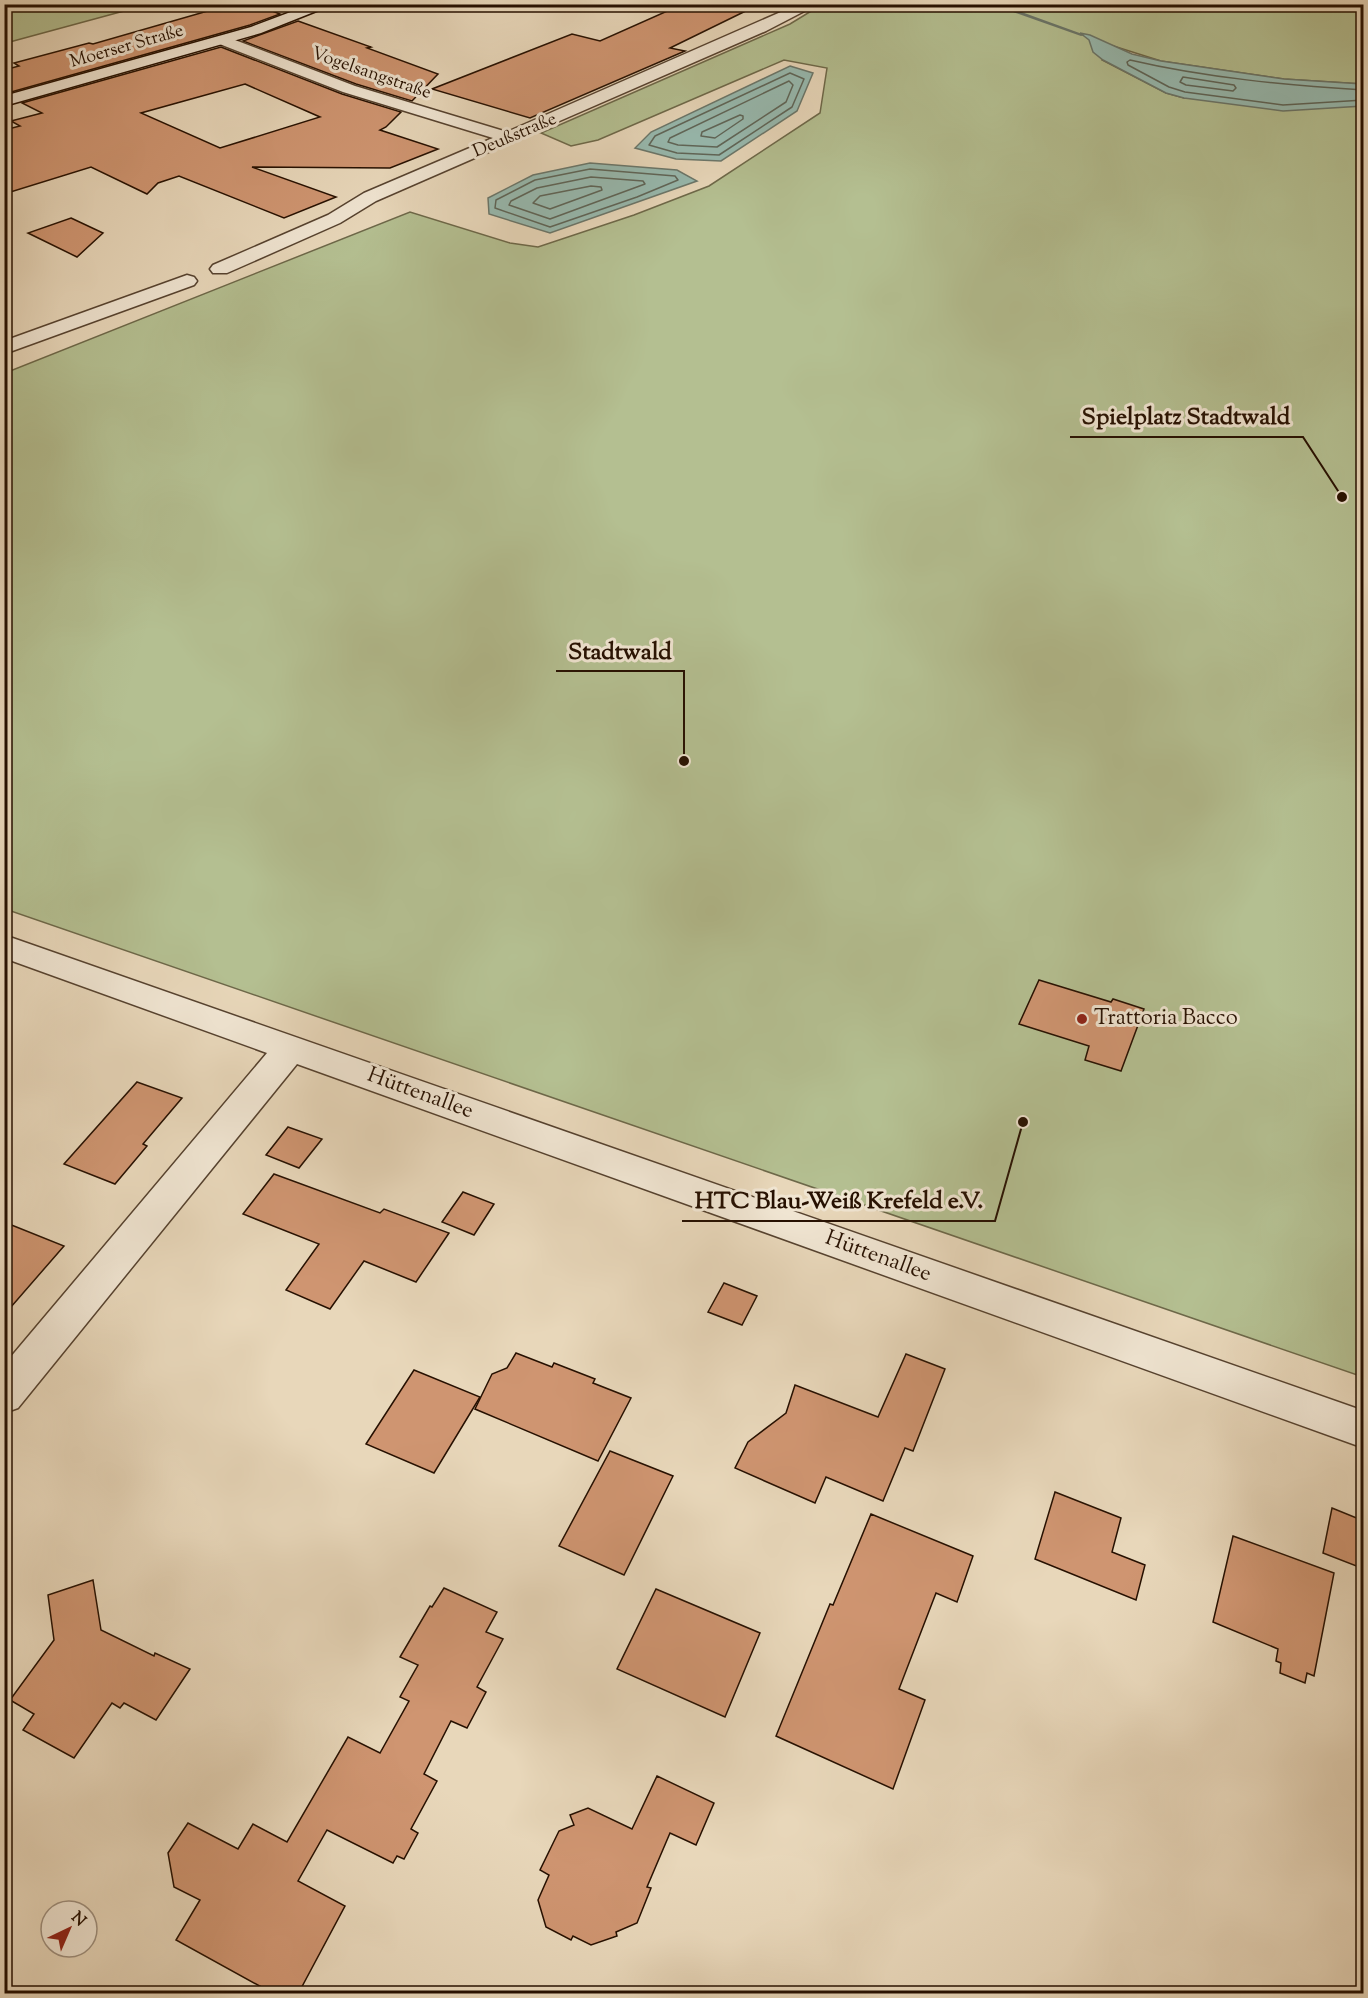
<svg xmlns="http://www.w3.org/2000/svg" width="1368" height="1998" viewBox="0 0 1368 1998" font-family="'Sorts Mill Goudy',serif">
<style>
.green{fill:#b4bf91;stroke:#6d6849;stroke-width:1.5}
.water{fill:#97bab0;stroke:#6a766a;stroke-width:1.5}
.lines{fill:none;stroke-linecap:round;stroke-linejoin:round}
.shore{stroke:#5e6558;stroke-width:1.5}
.stream{fill:#6a766a;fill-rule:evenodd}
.building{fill:#cf9571;stroke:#261001;stroke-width:1.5;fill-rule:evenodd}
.minor-casing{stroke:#56422f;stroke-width:3}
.secondary-casing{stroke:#261001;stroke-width:3}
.minor{fill:#f0e5d2;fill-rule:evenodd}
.secondary{fill:#f0e5d2;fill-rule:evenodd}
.poi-dot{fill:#8f2418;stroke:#f0e5d2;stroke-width:2}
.labels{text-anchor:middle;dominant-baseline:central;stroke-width:6;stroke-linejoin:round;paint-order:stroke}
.far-street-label{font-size:18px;fill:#261001;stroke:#f0e5d2}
.poi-label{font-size:22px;fill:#261001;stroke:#f0e5d2;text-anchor:start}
.street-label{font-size:22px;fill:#261001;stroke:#f0e5d2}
.leader{fill:none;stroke:#261001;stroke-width:2}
.callout-dot{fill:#261001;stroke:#f0e5d2;stroke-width:2}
.callout-label{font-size:24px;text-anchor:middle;font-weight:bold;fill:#261001;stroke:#f0e5d2;stroke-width:6;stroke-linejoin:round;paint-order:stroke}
</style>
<rect width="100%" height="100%" fill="#e8d7ba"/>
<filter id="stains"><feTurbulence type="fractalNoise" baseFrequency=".00333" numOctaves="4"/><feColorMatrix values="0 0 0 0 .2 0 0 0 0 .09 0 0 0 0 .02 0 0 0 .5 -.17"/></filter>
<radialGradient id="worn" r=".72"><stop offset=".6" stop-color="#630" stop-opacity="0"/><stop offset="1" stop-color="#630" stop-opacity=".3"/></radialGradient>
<g class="green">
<path d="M4,5L5,4L146,5L6,43Z"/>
<path d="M821,5H1363V84L1284,79L1161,61L1110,45L1102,60L1166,93L1184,98L1363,106V1377L5,909V373L410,212L510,243L538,247L634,215L709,186L820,113L827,68L784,60L598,140L571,146L541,133L790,24Z"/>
</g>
<g class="water">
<path d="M1080,33L1090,35L1132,54L1161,61L1284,79L1363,84V106L1283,111L1184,98L1166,93L1103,60L1093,52L1089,40Z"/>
<path d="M790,66L813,73L797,111L721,161L676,159L635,148L651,132Z"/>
<path d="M590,163L677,170L697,181L550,233L489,214L488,198L533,175Z"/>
</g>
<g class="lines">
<g class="shore">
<path d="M790,73L804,79L792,107L719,155L677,153L649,145L655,136Z"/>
<path d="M1183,77L1234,85L1236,88L1233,91L1186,85L1180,82Z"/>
<path d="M789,81L793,85L786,102L717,147L678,145L668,142L670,138Z"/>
<path d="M1364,90C1286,85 1207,78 1130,60L1127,62L1128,65L1169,87L1185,92L1283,105L1364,100"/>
<path d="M740,115L743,116V119L715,138L701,136L702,132Z"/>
<path d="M590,169L675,176L678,180L637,197L550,227L495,208L496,200L535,180Z"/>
<path d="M591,177L643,181L645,184L550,219L509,205L511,201L537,188Z"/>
<path d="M591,186L601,187L602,190L550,209L533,203L540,196Z"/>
</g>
<path class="stream" d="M985,4L1013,9L1085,35L1081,36L1010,11L971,4Z"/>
</g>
<g class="building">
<path d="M232,4H254L280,14L250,25L4,94V70L19,66L14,63L89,43L93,44Z"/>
<path d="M683,4H760L670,48L685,51L530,118L432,89L572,34L600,41Z"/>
<path d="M298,21L371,47L367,48L438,74L412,101L356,84L243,41Z"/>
<path d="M221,47L342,94L401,112L386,127L380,130L438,149L390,168L252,167L336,197L284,218L179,176L158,183L147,194L91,167L4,194V130L20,126L11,121L42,113L22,103ZM245,84L320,117L220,148L141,113Z"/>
<path d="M71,218L103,233L77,257L28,233Z"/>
<path d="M1039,980L1111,1002L1113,999L1144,1009L1121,1071L1085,1060L1089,1046L1019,1024Z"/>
<path d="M137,1082L182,1098L143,1144L147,1146L115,1184L64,1164Z"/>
<path d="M288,1127L322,1139L299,1168L266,1155Z"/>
<path d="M274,1174L380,1213L384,1209L449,1233L416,1282L364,1261L330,1309L286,1290L319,1244L243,1214Z"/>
<path d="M463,1192L494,1204L474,1235L442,1222Z"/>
<path d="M4,1222L64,1246L4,1315Z"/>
<path d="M724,1283L757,1296L742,1325L708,1312Z"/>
<path d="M516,1353L552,1367L554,1363L595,1379L593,1383L631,1398L598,1461L475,1409L492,1374L507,1368Z"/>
<path d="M906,1354L945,1369L913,1451L905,1448L883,1501L826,1477L815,1503L735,1468L748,1442L786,1413L795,1385L878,1417Z"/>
<path d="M414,1370L480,1397L434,1473L366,1444Z"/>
<path d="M610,1451L673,1476L624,1575L559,1546Z"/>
<path d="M1055,1492L1121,1518L1112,1552L1145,1565L1136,1600L1035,1559Z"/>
<path d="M1332,1508L1364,1521V1569L1323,1553Z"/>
<path d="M871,1514L973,1556L957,1602L936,1593L899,1689L925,1700L893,1789L776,1736L830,1604L833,1605Z"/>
<path d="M1233,1536L1334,1573L1314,1676L1307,1673L1305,1683L1280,1673L1281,1663L1276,1661L1278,1649L1213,1622Z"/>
<path d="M93,1580L101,1630L154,1656L155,1653L190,1669L156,1720L124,1703L120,1708L112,1703L74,1758L23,1730L34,1714L10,1700L54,1640L48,1595Z"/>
<path d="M444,1588L497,1612L486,1632L503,1639L477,1687L486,1692L467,1728L451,1721L424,1774L437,1781L411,1829L418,1833L404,1859L397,1856L393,1863L327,1830L298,1881L345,1906L298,1994H274L176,1940L200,1900L174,1887L168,1853L188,1823L238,1849L253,1824L287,1842L348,1737L380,1753L409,1701L400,1697L418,1665L400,1657L430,1606L432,1607Z"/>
<path d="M656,1589L760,1633L725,1717L617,1669Z"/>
<path d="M657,1776L714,1803L696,1845L670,1833L647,1887L651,1888L637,1923L616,1932L617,1936L591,1945L573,1936L571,1940L546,1927L538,1900L549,1875L540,1870L559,1831L574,1825L570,1815L588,1808L632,1829Z"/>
</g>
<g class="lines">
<defs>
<g id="minor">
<path d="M799,4H818L766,31L376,201L340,223L227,273H213L210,269L213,265L328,215L364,193L493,138L343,92L217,43L215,40L217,37H227L355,86L507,132Z"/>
<path d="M187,275L194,277L197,281L194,285L4,354V341Z"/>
<path d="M4,935L1364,1411V1448L297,1064L18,1408L4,1413V1365L267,1053L4,958Z"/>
</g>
<path id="secondary" d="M312,4H334L261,33L4,106V96L251,27Z"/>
</defs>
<use href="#minor" class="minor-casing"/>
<use href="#secondary" class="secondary-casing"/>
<use href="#minor" class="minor"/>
<use href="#secondary" class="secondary"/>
</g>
<circle class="poi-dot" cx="1082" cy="1019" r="6"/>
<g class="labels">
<g class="far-street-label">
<text transform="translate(127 47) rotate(-16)">Moerser Straße</text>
<text transform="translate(371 74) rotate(19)">Vogelsangstraße</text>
<text transform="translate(515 136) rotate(-23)">Deußstraße</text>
</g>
<g class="poi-label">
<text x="1094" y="1019">Trattoria Bacco</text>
</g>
<g class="street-label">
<text transform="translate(420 1094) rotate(20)">Hüttenallee</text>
<text transform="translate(878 1257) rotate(20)">Hüttenallee</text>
</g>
</g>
<path class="leader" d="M1342 497L1303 437H1070M684 761L684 671H556M1023 1122L995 1221H682"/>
<g class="callout-dot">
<circle cx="1342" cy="497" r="6"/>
<circle cx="684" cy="761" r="6"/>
<circle cx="1023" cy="1122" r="6"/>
</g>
<g class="callout-label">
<text x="1186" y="424">Spielplatz Stadtwald</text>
<text x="620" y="659">Stadtwald</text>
<text x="839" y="1208">HTC Blau-Weiß Krefeld e.V.</text>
</g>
<rect width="1368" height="1998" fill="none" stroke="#e8d7ba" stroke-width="24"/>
<rect x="6" y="6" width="1356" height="1986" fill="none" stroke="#261001" stroke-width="3"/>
<rect x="12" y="12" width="1344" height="1974" fill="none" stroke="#261001" stroke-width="1.5"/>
<g transform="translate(69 1929) rotate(44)"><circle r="28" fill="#f0e5d2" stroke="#9f907e" stroke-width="1.5"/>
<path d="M0-4.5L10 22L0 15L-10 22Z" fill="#8f2418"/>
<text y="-9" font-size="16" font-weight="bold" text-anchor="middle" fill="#261001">N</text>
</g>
<rect width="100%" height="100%" filter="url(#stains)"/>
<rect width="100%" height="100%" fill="url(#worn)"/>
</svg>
